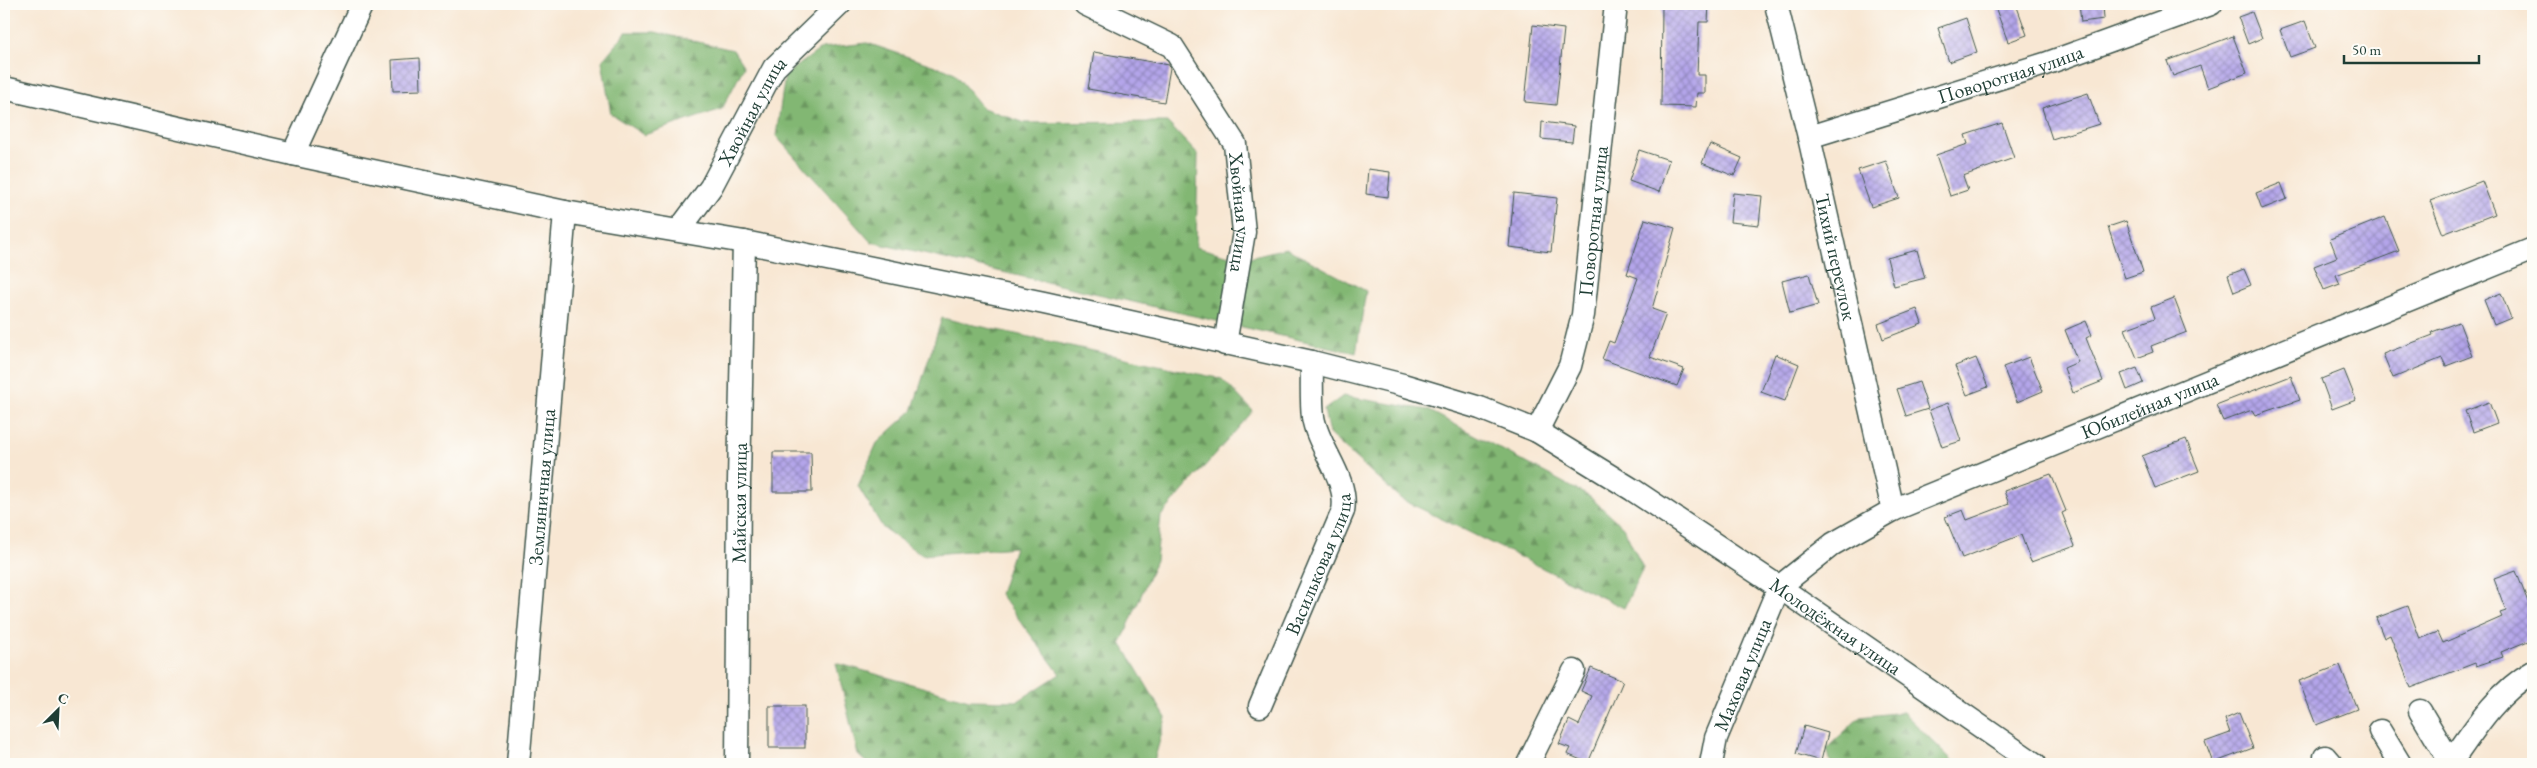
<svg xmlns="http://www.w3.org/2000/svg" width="2537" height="768" viewBox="0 0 2537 768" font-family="'EB Garamond',serif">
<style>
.forest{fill:url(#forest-firs);stroke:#507a54}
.building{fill:url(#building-cross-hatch)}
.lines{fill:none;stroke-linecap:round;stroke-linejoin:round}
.minor-casing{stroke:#40564c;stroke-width:25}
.minor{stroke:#fff;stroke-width:22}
.labels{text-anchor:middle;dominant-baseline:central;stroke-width:4.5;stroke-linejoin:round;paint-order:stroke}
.street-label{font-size:20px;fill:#1f3d34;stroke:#fdfcf7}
</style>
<defs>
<pattern id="forest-firs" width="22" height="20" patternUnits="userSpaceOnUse" patternTransform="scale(1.25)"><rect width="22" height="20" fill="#82b773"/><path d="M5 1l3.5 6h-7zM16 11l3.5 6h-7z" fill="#6a965f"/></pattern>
<pattern id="building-cross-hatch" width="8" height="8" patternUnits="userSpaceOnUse" patternTransform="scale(1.25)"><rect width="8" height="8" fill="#b4a5ea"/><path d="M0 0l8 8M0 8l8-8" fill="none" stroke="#9288be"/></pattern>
</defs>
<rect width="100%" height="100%" fill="#fdfcf7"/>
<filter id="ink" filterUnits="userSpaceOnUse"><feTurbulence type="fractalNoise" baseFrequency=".02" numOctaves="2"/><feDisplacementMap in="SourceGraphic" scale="10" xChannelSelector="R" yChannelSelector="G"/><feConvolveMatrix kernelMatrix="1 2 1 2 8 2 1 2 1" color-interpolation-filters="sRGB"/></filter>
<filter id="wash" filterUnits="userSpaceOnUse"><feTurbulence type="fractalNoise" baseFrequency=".0096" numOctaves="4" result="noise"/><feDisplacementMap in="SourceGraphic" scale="20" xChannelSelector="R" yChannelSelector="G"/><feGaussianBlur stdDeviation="1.12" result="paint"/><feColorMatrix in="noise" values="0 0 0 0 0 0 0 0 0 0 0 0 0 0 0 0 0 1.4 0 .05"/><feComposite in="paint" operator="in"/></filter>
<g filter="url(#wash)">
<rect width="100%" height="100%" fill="#f8e7d3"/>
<g class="forest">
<path d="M626,32H655L733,50L744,67L722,109L644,135L611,114L602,61Z"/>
<path d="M867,43L953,72L983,108L1025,123L1167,122L1198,155L1196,247L1241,259L1286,248L1366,291L1356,353L871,242L776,136L785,75L822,48Z"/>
<path d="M942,318L1222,379L1253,411L1161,516L1156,560L1121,643L1166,718L1154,761L1150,764H868L858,755L836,663L969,700L1018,701L1060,674L1000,594L1015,547L922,555L883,528L858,486L877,443L912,411Z"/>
<path d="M1343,396L1428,410L1590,497L1623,527L1643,568L1624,608L1401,499L1329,434L1324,410Z"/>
<path d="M1903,712L1956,764H1831L1827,748L1860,717Z"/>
</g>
<g id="blocks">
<g class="building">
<path d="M1662,4H1709L1708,22H1699L1697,75H1705V93H1697L1696,107L1661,106Z"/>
<path d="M1994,4H2016L2027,35L2008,42Z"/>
<path d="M2079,4H2103L2104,19L2081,22Z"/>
<path d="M2252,12L2262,38L2248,44L2238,17Z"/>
<path d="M1966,18L1977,52L1949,62L1938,28Z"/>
<path d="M2305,21L2315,48L2290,57L2280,30Z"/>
<path d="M1533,25L1564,29L1556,105L1525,102Z"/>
<path d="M2233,36L2247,73L2208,88L2200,66L2173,76L2167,61Z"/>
<path d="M1094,52L1169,65L1170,68L1164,102L1088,89Z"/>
<path d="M420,58L421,90L393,91L392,60Z"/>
<path d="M2088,93L2099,124L2052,139L2042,108Z"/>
<path d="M1542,122L1574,126L1572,142L1541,139Z"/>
<path d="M2002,123L2014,158L1963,176L1968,190L1950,196L1936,155L1968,144L1965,135Z"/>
<path d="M1710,144L1742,158L1734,176L1702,163Z"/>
<path d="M1639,150L1669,160L1659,192L1629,181Z"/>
<path d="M1886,161L1899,198L1871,207L1858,170Z"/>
<path d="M1368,169L1390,172L1388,197L1366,194Z"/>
<path d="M2482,181L2495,214L2443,234L2430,201Z"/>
<path d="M2281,183L2287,199L2262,209L2256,193Z"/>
<path d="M1514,193L1557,198L1551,252L1509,247Z"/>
<path d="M1733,193L1762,196L1759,225L1730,222Z"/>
<path d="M2385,217L2399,251L2336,275L2340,284L2324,290L2314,266L2337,257L2330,239Z"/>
<path d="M1645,219L1675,228L1652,309L1666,314L1650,357L1684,369L1677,386L1602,359L1609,341L1614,343L1638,278L1627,274Z"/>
<path d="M2126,221L2143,272L2125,278L2108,227Z"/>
<path d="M1917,250L1925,278L1894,286L1887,258Z"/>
<path d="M2244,269L2251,285L2234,292L2228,275Z"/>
<path d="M1809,274L1818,305L1790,313L1782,281Z"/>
<path d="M2501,293L2511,318L2494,325L2484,300Z"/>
<path d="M2174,298L2187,332L2151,346L2153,352L2137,358L2125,329L2155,318L2151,307Z"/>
<path d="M1917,309L1922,324L1883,339L1878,324Z"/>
<path d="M2086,321L2092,335L2086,338L2103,381L2073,393L2064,368L2078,362L2065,330Z"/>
<path d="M2459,322L2472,356L2446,366L2442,358L2393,378L2383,354L2433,335L2432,332Z"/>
<path d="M1775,354L1799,364L1785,401L1761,392Z"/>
<path d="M2029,357L2043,391L2017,402L2003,367Z"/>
<path d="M1976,358L1988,387L1967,395L1955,366Z"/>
<path d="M2137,368L2143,383L2127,390L2121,374Z"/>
<path d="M2344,370L2356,400L2332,409L2321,379Z"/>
<path d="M2291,376L2300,400L2255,415L2252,410L2223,421L2216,405Z"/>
<path d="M1919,382L1928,409L1906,416L1897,389Z"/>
<path d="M2489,402L2497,423L2473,432L2465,411Z"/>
<path d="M1948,403L1961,441L1942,447L1929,410Z"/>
<path d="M2186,439L2199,471L2155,488L2142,456Z"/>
<path d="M773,452H811L812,492H773Z"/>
<path d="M2051,474L2066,511L2062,513L2075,546L2031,562L2021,535L1962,558L1945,517L1963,510L1967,520L2009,504L2004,491Z"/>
<path d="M2516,571L2528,602L2533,600V639L2501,652L2503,657L2476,666L2475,663L2411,688L2390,635L2384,638L2376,618L2408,606L2420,639L2438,632L2443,643L2502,617L2500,613L2506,611L2494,579Z"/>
<path d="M2340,665L2357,709L2316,725L2299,681Z"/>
<path d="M1591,668L1623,681L1588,763L1567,754L1570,748L1559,744L1569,720L1579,725L1592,696L1581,691Z"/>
<rect x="769" y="706" width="36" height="42"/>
<path d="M2239,713L2253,748L2213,763L2205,742L2230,733L2225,719Z"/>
<path d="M1804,726L1828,733L1821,761L1796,754Z"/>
</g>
</g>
</g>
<g filter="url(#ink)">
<use href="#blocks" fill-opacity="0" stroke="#40564c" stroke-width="1"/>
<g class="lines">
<defs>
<g id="minor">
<path id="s1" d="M1085,4L1172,46L1235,144L1244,232L1225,344"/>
<path id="s2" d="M1776,4L1809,137L1893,510"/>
<path id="s3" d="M4,88L293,154L565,212L744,242L1044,303L1312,362L1403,385L1480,408L1537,431L1633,490L1779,587L2035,764"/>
<path id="s4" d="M1809,137L2045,64L2211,4"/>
<path d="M293,154L362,4"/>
<path id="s5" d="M679,230L711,187L774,68L840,4"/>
<path id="s6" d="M1537,431L1570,366L1583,315L1616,4"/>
<path id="s7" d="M1260,706L1343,511C1349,478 1318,449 1313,417C1311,399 1312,380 1312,362"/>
<path d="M2420,711L2451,763"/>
<path d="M2380,731L2400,764"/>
<path d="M2325,757L2331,764"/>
<path id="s8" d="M518,764L565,212"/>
<path id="s9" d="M737,764L739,481L744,242"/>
<path d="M1528,764L1574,671"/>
<path id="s10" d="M1711,764L1716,738L1779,587L1833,544L1893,510L2533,249"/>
<path d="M2450,764C2473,731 2497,692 2533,672"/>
</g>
</defs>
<use href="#minor" class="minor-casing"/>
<use href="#minor" class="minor"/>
</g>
</g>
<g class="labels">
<g class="street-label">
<text stroke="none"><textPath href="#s4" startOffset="211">Поворотная улица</textPath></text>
<text stroke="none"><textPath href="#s5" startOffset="140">Хвойная улица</textPath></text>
<text stroke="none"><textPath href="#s1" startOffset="282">Хвойная улица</textPath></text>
<text stroke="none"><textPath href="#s6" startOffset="220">Поворотная улица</textPath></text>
<text stroke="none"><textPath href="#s2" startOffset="260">Тихий переулок</textPath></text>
<text stroke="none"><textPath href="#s10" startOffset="605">Юбилейная улица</textPath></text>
<text stroke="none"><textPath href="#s8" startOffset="278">Земляничная улица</textPath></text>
<text stroke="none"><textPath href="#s9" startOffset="261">Майская улица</textPath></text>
<text stroke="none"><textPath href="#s7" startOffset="154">Васильковая улица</textPath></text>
<text stroke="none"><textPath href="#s3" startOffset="1929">Молодёжная улица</textPath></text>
<text stroke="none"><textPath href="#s10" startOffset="95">Маховая улица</textPath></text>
</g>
</g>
<rect width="2537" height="768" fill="none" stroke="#fdfcf7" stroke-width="20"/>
<g transform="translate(58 710) rotate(24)" stroke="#fdfcf7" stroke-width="4" paint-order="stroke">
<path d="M0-4L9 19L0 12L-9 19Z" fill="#1f3d34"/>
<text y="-8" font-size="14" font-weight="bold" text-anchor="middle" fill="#1f3d34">С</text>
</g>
<path d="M2344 55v8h135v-8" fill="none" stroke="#1f3d34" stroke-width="2.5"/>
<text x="2352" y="55" font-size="15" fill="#1f3d34" stroke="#fdfcf7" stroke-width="4" paint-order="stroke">50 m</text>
</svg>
